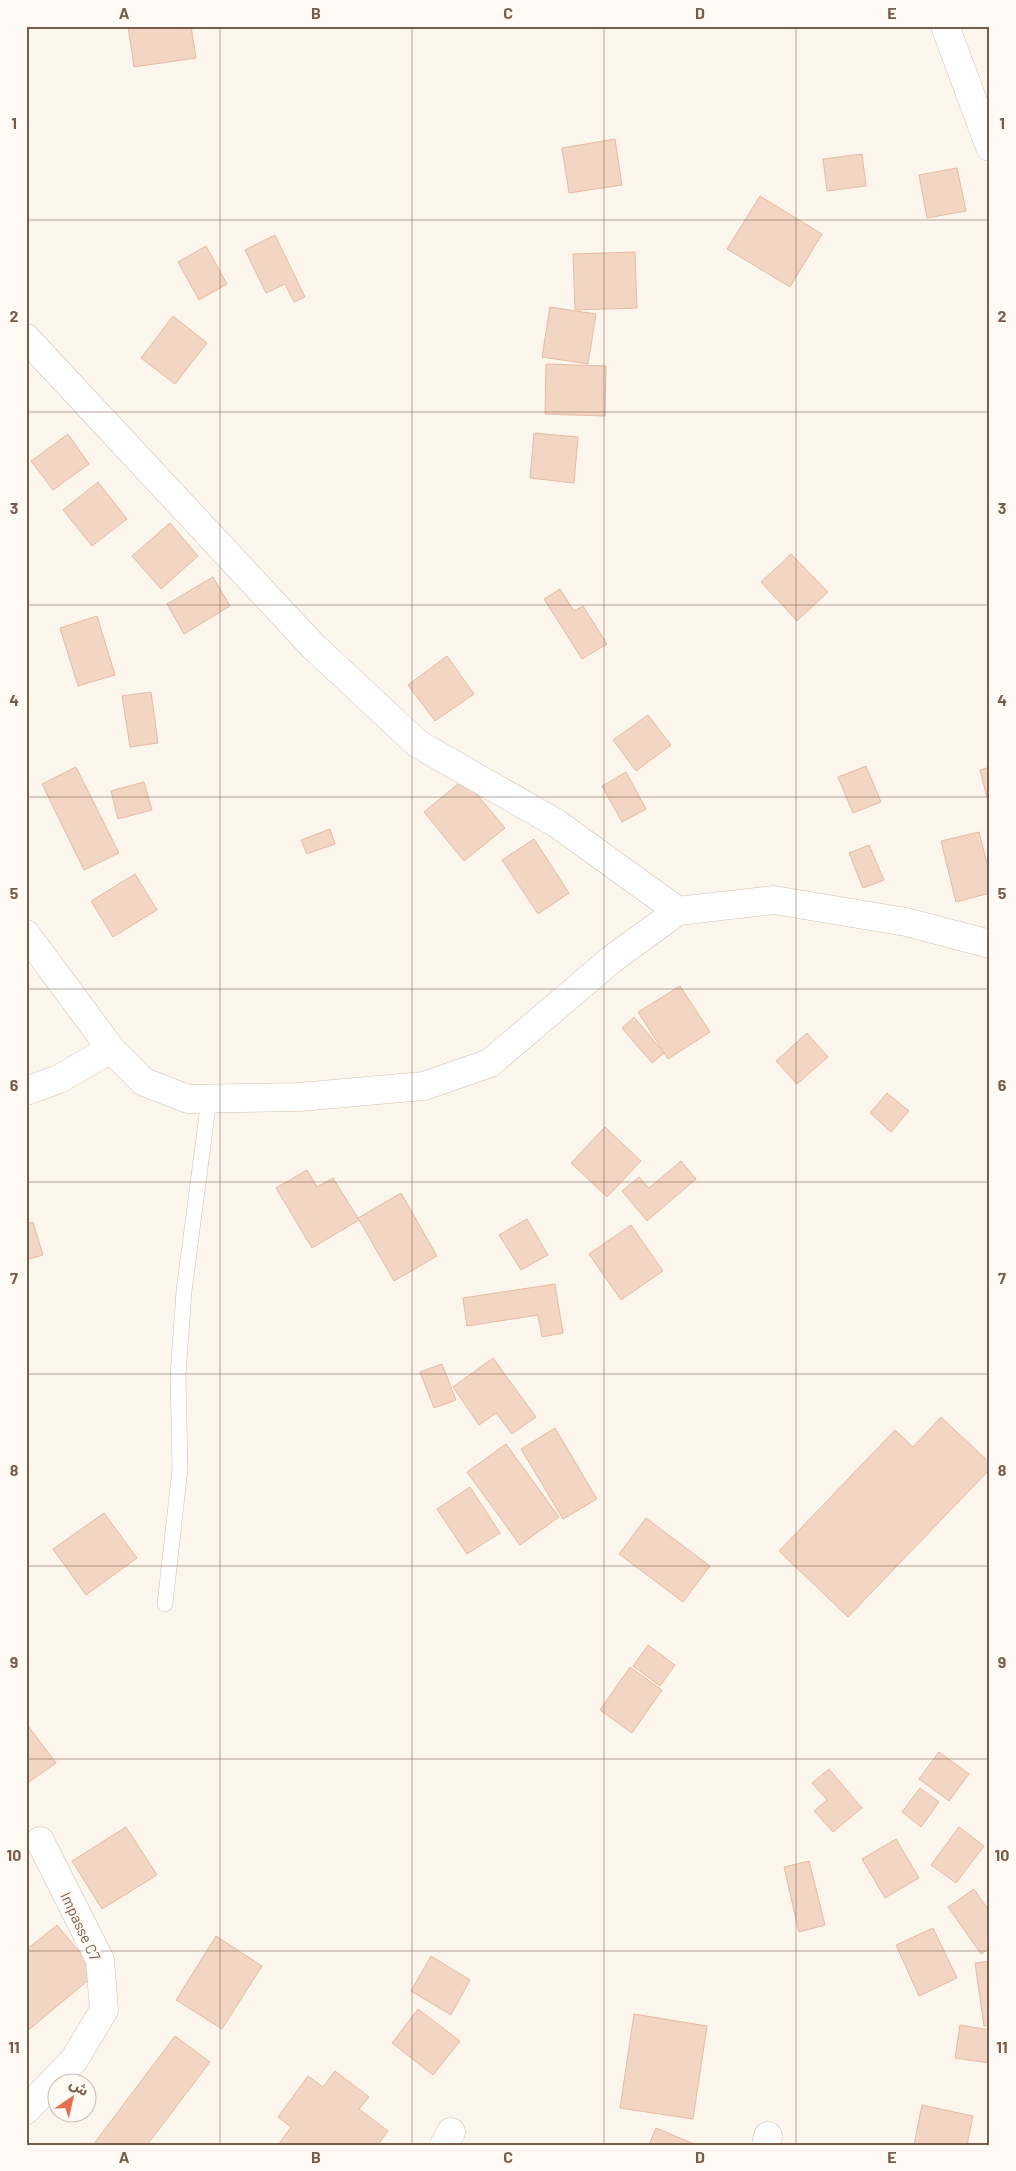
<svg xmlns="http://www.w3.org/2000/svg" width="1016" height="2171" viewBox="0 0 1016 2171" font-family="Barlow,'Noto Sans Arabic',sans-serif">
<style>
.building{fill:#f3d5c3;stroke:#e6bba3}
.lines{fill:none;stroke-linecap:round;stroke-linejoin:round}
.service-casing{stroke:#d1beb0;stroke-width:16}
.minor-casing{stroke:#d1beb0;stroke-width:29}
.service{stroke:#fff;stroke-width:15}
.minor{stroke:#fff;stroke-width:28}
.grid{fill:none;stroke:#7a5c4d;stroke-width:1;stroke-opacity:0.55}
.labels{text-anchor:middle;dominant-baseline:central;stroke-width:4.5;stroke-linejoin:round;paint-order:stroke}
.street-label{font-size:15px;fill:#7a5c4d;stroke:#fffaf3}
.neatline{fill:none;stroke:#7a5c4d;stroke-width:2}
.grid-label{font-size:16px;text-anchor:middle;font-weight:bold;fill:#7a5c4d}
</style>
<rect width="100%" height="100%" fill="#fdf6ec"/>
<g class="building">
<path d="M128,26H191L196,58L134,67Z"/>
<path d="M615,139L622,185L569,193L562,148Z"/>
<path d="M862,154L866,186L827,191L823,159Z"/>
<path d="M957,168L966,211L927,218L919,175Z"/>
<path d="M760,196L822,234L790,287L727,249Z"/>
<path d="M275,235L305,297L294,302L285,284L266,293L245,250Z"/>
<path d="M206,246L227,284L199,300L178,262Z"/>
<path d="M635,252L637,308L575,310L573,254Z"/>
<path d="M550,307L596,314L588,364L542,357Z"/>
<path d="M173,316L207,343L175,384L141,358Z"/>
<path d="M546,364L606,366L605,416L545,414Z"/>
<path d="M534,433L578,437L574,483L530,478Z"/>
<path d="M68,434L89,464L53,490L31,461Z"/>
<path d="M98,482L127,519L92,546L63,510Z"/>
<path d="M170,523L198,556L161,589L132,556Z"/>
<path d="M791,554L828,592L797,621L761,582Z"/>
<path d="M213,577L230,606L184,634L167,604Z"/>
<path d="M560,589L574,611L583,606L607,644L582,659L544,599Z"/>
<path d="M97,616L115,675L78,686L60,628Z"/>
<path d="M447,656L474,694L435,721L408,685Z"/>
<path d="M151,692L158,743L130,747L122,696Z"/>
<path d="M648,715L671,745L636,771L613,740Z"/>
<path d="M866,766L881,802L853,813L838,777Z"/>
<path d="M76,767L119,853L84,870L42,784Z"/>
<path d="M990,767V810L980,770Z"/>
<path d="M626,772L646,809L622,822L602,786Z"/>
<path d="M464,779L505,828L464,861L424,812Z"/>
<path d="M144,782L152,810L118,819L111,791Z"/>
<path d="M330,829L335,844L307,854L301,840Z"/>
<path d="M979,832L990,875V893L956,902L941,841Z"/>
<path d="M534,839L569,893L538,914L502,860Z"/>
<path d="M869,845L884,880L863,888L849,853Z"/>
<path d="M135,874L157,910L113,937L91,901Z"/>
<path d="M680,986L710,1032L668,1059L638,1012Z"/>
<path d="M634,1017L664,1053L652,1063L622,1028Z"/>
<path d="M807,1033L828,1057L797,1084L776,1061Z"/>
<path d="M887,1093L909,1111L891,1132L870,1113Z"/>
<path d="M605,1127L641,1161L607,1197L571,1163Z"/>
<path d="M681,1161L696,1179L647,1221L622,1191L639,1177L649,1188Z"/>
<path d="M307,1170L317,1187L333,1178L359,1220L312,1248L276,1188Z"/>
<path d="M401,1193L437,1256L394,1281L358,1218Z"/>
<path d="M527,1219L548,1255L521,1270L499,1235Z"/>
<path d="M33,1222L43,1255L26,1260V1224Z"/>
<path d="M631,1225L663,1271L621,1300L589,1254Z"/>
<path d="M555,1284L563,1333L542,1337L538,1315L467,1326L463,1298Z"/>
<path d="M493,1358L536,1417L512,1434L496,1413L479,1425L453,1387Z"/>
<path d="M442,1364L456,1400L434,1408L420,1372Z"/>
<path d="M941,1417L990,1463V1469L848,1617L779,1551L895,1430L913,1447Z"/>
<path d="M555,1428L597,1499L563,1519L521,1449Z"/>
<path d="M506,1444L559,1517L520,1545L467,1472Z"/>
<path d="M470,1487L500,1533L467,1554L437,1509Z"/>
<path d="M104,1513L137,1558L86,1595L53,1549Z"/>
<path d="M646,1518L710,1566L683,1602L619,1554Z"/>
<path d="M648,1645L675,1665L660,1686L633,1666Z"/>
<path d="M630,1667L662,1690L632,1733L600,1710Z"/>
<path d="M26,1723L56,1763L26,1784Z"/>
<path d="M939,1752L969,1774L949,1801L919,1779Z"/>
<path d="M829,1769L862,1808L833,1832L814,1811L827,1800L812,1783Z"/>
<path d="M920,1788L939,1802L921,1827L902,1812Z"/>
<path d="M126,1827L157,1875L102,1909L72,1861Z"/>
<path d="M959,1827L984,1846L956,1883L931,1865Z"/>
<path d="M896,1839L919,1878L885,1898L862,1859Z"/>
<path d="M809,1861L825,1925L799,1932L784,1867Z"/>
<path d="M974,1889L990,1912V1948L981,1954L948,1907Z"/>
<path d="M57,1925L97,1973L26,2032V1966L28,1965L26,1950Z"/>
<path d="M933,1928L957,1978L919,1996L896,1945Z"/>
<path d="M216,1936L262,1966L222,2029L176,2000Z"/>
<path d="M431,1956L470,1980L451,2015L411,1991Z"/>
<path d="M990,1961V2025L984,2026L975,1963Z"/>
<path d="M418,2009L460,2041L433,2075L392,2043Z"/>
<path d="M634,2014L707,2026L693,2119L620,2108Z"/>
<path d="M960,2025L990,2030L989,2063L955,2058Z"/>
<path d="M175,2036L210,2062L147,2145H93Z"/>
<path d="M335,2071L369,2097L359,2109L388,2131L378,2145H278L291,2127L278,2117L308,2076L323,2087Z"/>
<path d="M922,2105L973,2116L967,2145H914Z"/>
<path d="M656,2128L697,2145H649Z"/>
</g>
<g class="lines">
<defs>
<path id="service" d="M165,1604L180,1469L178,1375L184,1291L209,1099"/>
<g id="minor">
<path d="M945,26L990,147"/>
<path d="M26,338L313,646L418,744L556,823L678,911"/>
<path d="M26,934L111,1049L144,1082L188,1099L299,1097L424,1086L490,1063L612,959L678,911L774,900L906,922L990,944"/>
<path d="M26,1091L59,1079L111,1049"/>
<path d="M26,2110L74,2060L104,2010L100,1960L40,1841"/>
<path d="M444,2145L451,2132"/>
<path d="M766,2145L768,2136"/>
</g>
</defs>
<use href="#service" class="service-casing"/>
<use href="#minor" class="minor-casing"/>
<use href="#service" class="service"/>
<use href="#minor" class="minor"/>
</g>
<path class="grid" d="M220,26V2145M412,26V2145M604,26V2145M796,26V2145M26,220H990M26,412H990M26,605H990M26,797H990M26,989H990M26,1182H990M26,1374H990M26,1566H990M26,1759H990M26,1951H990"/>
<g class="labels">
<g class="street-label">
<text transform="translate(81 1926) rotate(65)">Impasse C7</text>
</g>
</g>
<rect width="1016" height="2171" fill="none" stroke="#fffaf3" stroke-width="55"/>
<g transform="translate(72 2098) rotate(34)"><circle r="24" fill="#fffaf3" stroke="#cabbb1"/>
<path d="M0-4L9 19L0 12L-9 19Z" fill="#e76f51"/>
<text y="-8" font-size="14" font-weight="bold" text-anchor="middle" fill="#7a5c4d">ش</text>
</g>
<rect x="28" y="28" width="960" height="2116" class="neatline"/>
<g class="grid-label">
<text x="124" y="19">A</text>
<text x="316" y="19">B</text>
<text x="508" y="19">C</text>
<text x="700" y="19">D</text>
<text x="892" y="19">E</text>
<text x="14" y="129">1</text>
<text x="1002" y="129">1</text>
<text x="14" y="322">2</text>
<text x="1002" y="322">2</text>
<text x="14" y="514">3</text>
<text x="1002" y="514">3</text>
<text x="14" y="706">4</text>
<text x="1002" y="706">4</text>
<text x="14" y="899">5</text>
<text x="1002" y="899">5</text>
<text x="14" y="1091">6</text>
<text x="1002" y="1091">6</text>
<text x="14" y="1284">7</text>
<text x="1002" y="1284">7</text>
<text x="14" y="1476">8</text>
<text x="1002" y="1476">8</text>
<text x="14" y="1668">9</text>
<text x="1002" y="1668">9</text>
<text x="14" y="1861">10</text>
<text x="1002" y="1861">10</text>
<text x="14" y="2053">11</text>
<text x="1002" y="2053">11</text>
<text x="124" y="2163">A</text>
<text x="316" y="2163">B</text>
<text x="508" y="2163">C</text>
<text x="700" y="2163">D</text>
<text x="892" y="2163">E</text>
</g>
</svg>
